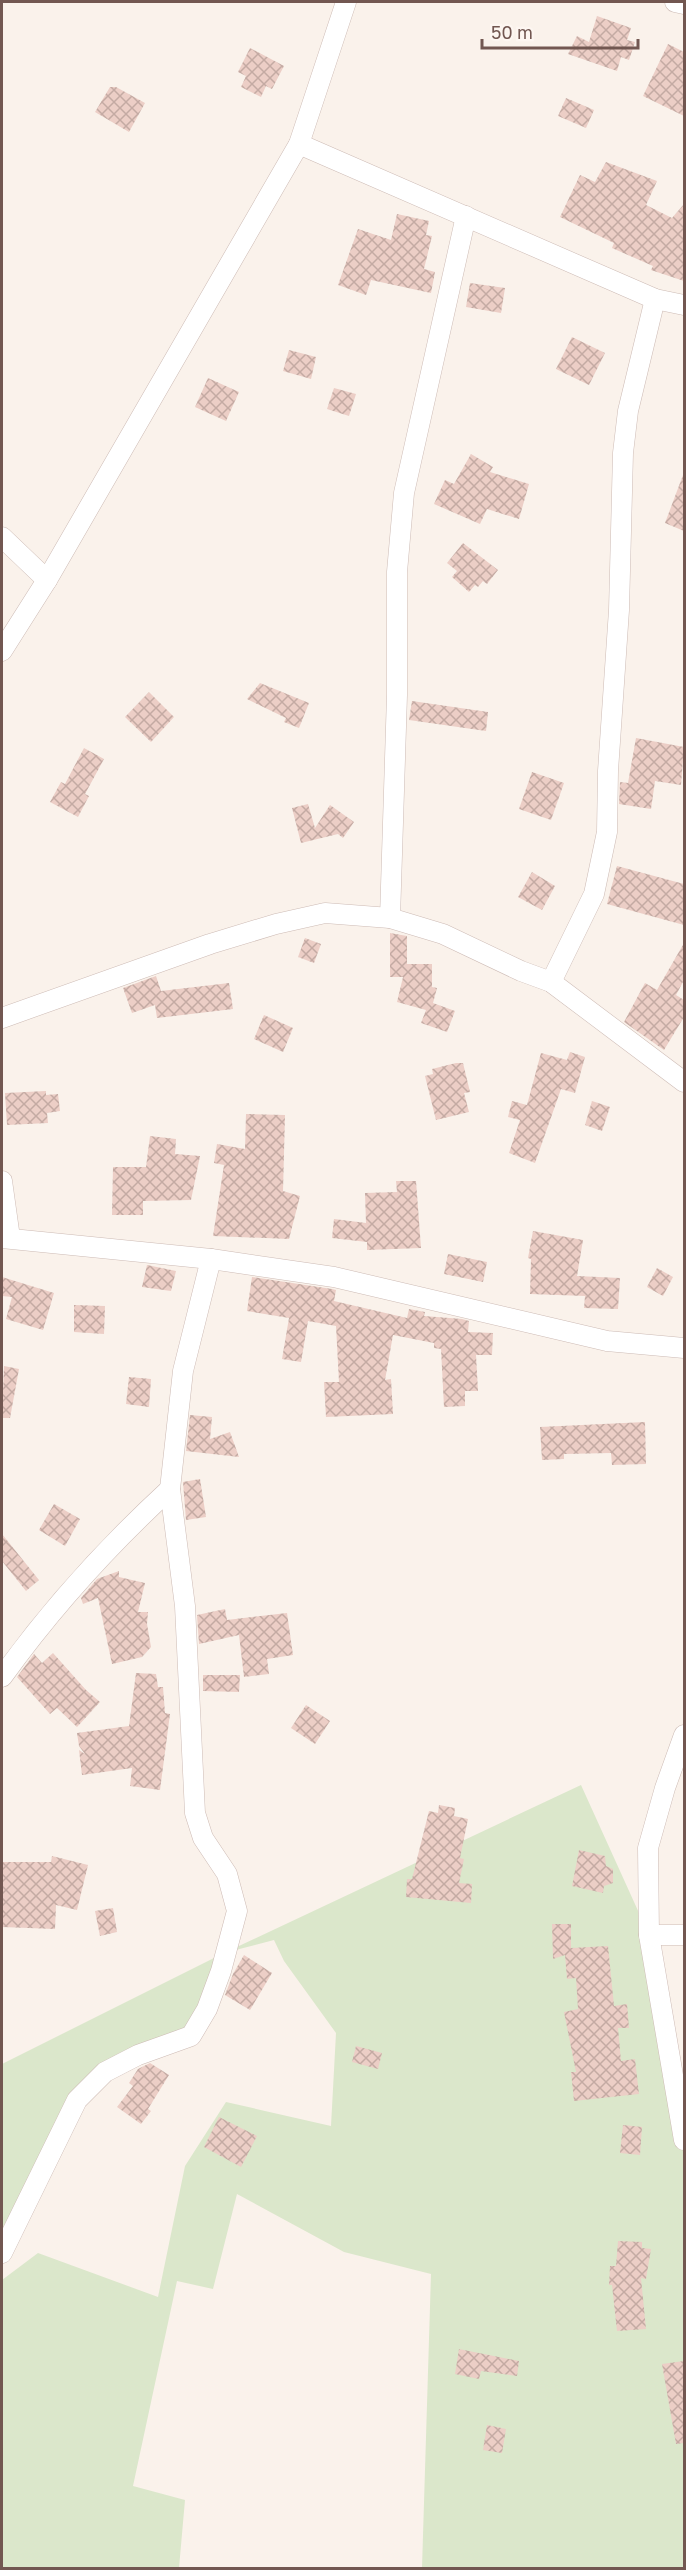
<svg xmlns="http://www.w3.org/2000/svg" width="686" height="2570" viewBox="0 0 686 2570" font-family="'Golos Text',sans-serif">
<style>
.green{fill:#dbe7cb}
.building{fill:url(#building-cross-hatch)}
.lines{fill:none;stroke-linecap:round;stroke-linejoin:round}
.street-casing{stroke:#cdbbb5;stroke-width:21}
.street{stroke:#fff;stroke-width:20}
</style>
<defs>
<pattern id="building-cross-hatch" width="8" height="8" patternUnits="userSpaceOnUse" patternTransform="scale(1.5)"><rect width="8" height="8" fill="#eccec6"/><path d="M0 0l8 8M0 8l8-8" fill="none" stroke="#c4aaa3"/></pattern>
</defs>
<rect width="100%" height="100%" fill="#faf2eb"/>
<path class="green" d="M581,1785L649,1935L684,2140V2568H422L431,2274L344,2252L237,2194L213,2289L177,2281L133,2486L185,2500L179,2568H2V2280L38,2253L158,2297L185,2166L226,2102L331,2126L336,2033L284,1961L274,1940L224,1953L191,2036L138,2055L77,2100L2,2253V2064L224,1953Z"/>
<g class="building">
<path d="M597,16L631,28L627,40L635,42L629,60L621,57L617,71L568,54L577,36L589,42Z"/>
<path d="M668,44L684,52V116L643,96Z"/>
<path d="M250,48L284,66L272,89L266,86L261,97L241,87L246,76L238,72Z"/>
<path d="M110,87H116L145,103L129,132L95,112Z"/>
<path d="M566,98L594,110L586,128L558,116Z"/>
<path d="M606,162L657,181L646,205L672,218L684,204V281L651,270L653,266L612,248L614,243L560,217L580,175L595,182Z"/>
<path d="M397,214L429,221L426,235L432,236L424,269L435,272L431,293L371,280L366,295L338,285L358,229L391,240Z"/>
<path d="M470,283L505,288L501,313L466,307Z"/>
<path d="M572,337L605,353L589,385L556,369Z"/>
<path d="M289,350L316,357L311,379L283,371Z"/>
<path d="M208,378L239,392L226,421L195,407Z"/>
<path d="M334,388L356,394L349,416L327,409Z"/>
<path d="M471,454L493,467L490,472L529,484L519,519L487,509L480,524L434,504L445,480L454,484Z"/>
<path d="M683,475H684V531L665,523Z"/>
<path d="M463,543L498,570L487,584L483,581L478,587L475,585L469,592L452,577L457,571L447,563Z"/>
<path d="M260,683L309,703L299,728L284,722L286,718L247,699Z"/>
<path d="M149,692L174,717L151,742L125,717Z"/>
<path d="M412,701L488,712L486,731L409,720Z"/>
<path d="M636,738L684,747L681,785L655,781L651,809L619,804L620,782L628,783Z"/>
<path d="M84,748L104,759L85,794L89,796L78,817L50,802L61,782L65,784Z"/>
<path d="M532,772L564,783L551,820L519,809Z"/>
<path d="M308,804L315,828L330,805L354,822L343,838L338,834L301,843L292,808Z"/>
<path d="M617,866L684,884V925L607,904Z"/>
<path d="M532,872L555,886L542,910L518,897Z"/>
<path d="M390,933L407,936V964H432V987L437,988L433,1003L455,1011L447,1032L421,1023L426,1010L397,1002L403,977H390Z"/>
<path d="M305,938L321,944L314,963L298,957Z"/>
<path d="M684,943V980L676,995L684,1000V1017L664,1050L624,1022L645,983L657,990Z"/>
<path d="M156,976L161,991L229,983L233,1009L157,1018L155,1005L132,1013L123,988Z"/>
<path d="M264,1015L293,1028L283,1052L254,1039Z"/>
<path d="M570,1052L585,1057L575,1093L561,1089L535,1163L509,1153L520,1120L508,1117L512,1101L527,1105L541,1053L567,1060Z"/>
<path d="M456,1063H463L470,1092L464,1093L469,1112L436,1120L425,1076L433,1074L432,1069Z"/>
<path d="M46,1091V1095L58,1094L60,1111L47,1113L48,1123L7,1125L5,1093Z"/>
<path d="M592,1101L610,1107L602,1131L585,1125Z"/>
<path d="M246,1114L285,1115L283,1191L300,1196L289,1239L213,1236L224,1165L214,1163L217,1144L245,1149Z"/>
<path d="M150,1136L176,1139L175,1154L200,1156L191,1200L143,1201V1215H112L113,1167H146Z"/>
<path d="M396,1181H416L421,1248L367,1250V1242L332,1238L334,1219L366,1223L365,1193L397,1192Z"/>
<path d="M533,1231L583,1240L577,1276L620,1278L618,1309L584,1308L585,1296L530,1294L531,1259L528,1258Z"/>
<path d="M448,1254L487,1262L483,1282L444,1274Z"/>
<path d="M147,1265L176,1271L171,1291L142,1287Z"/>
<path d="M657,1268L673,1277L663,1296L647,1287Z"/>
<path d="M2,1277L54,1293L43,1330L6,1319L12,1297L2,1296Z"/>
<path d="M252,1277L332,1289L336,1290L334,1301L407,1318L409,1309L425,1312L424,1316L462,1319L469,1321L468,1332L493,1333L492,1355H476L478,1391H465V1406L444,1407L441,1349L434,1348V1343L393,1335L385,1380L391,1379L393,1414L326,1417L324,1382H339L336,1326L308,1321L301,1362L282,1359L289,1318L247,1311Z"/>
<path d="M74,1305L105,1306L104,1334L74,1332Z"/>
<path d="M4,1366L19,1369L10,1418H2Z"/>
<path d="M129,1377L151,1379L149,1407L126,1404Z"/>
<path d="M190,1415L212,1417L210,1439L230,1432L239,1457L186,1451Z"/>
<path d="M645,1422L646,1464L612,1465L611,1453L564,1454V1459L542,1460L540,1427Z"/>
<path d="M200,1479L206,1517L186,1520L183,1482Z"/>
<path d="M54,1504L80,1519L65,1546L39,1530Z"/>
<path d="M2,1534L39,1580L26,1591L2,1561Z"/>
<path d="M119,1571V1577L145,1583L138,1612H148L147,1624L151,1647L142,1657L112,1664L98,1598L83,1604L81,1598L97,1579Z"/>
<path d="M225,1609L227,1620L287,1613L293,1655L267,1659L269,1674L244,1677L239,1635L199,1644L197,1615Z"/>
<path d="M53,1653L86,1690L100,1702L77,1727L57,1708L50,1714L17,1677L34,1654L42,1663Z"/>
<path d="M136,1673L156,1674L158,1687H163L165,1713L170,1714L160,1790L130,1786L132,1768L82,1775L79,1750L85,1754L79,1746L77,1733L129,1726Z"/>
<path d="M203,1675H240L239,1692L203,1691Z"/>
<path d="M306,1705L330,1721L315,1744L291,1728Z"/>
<path d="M439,1805L455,1808L454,1816L468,1819L460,1858L464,1859L459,1883L472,1884L471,1903L406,1897L407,1879H412L429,1811L438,1813Z"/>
<path d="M579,1850L605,1856L606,1866L613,1869V1883L604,1886L603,1893L572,1886Z"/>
<path d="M52,1856L88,1865L77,1910L56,1905L55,1929L2,1927V1862H51Z"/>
<path d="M113,1908L117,1932L100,1936L95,1911Z"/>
<path d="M552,1924H571V1948L608,1946L614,2006L627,2004L629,2028H618L621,2061L635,2059L639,2094L574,2101L571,2072H576L564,2012L578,2009L576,1978L567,1979L565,1955L553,1959Z"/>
<path d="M244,1955L272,1973L250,2010L225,1995L233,1974Z"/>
<path d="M356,2046L382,2053L378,2069L352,2062Z"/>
<path d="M150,2063L169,2075L148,2109L151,2111L141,2124L117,2107L133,2086L129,2083L138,2069Z"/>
<path d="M219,2117L257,2136L241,2167L204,2147Z"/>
<path d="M623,2125L642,2127L640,2155L620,2153Z"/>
<path d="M618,2241L642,2242V2248L651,2249L646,2279L641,2278L646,2329L617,2331L612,2285H609L610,2266H616Z"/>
<path d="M459,2349L519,2361L517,2376L481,2371L479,2379L455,2374Z"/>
<path d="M684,2361V2443L676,2444L662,2364Z"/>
<path d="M487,2425L506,2429L502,2453L483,2450Z"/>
</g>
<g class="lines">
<defs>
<g id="street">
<path d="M675,2L684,4"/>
<path d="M299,144L655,299L684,305"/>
<path d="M2,537L47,580"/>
<path d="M2,651L47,580L299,144L346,2"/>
<path d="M390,918L397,695V572L404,493L466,216"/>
<path d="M551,982L594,894L607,832L608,771L619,610L623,453L628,411L655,299"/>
<path d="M2,1018L210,944L276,924L325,913L390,918L443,934L521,971L551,982L684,1082"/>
<path d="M2,1181L10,1238"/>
<path d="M2,1238L211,1259L334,1277L607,1341L684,1348"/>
<path d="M2,1677C51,1609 108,1546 170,1489"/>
<path d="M684,1735L665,1788L648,1848L649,1935L684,2140"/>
<path d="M649,1935H684"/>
<path d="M2,2253L77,2100L105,2072L138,2055L191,2036L207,2009L221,1971L237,1911L227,1874L203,1838L195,1813L185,1606L170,1489L183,1371L211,1259"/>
</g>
</defs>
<use href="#street" class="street-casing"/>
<use href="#street" class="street"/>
</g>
<rect width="686" height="2570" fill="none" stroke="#725751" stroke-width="6"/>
<path d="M482 39v9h156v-9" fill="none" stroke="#725751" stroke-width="3"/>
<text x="491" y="39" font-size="18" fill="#725751" stroke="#fdf6f1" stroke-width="4.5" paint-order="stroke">50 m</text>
</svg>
